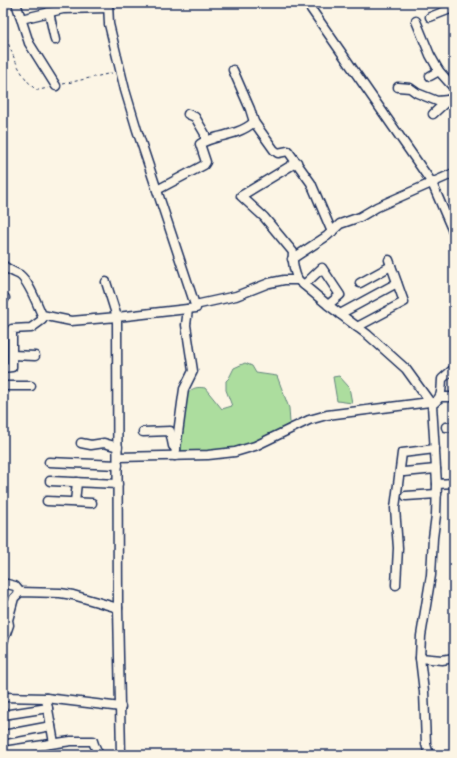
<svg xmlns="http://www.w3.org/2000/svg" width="457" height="758" viewBox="0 0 457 758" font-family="Kalam,sans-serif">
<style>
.green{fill:#acdd9e;stroke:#64867e}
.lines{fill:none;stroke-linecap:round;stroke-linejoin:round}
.minor-casing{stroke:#1b2f5e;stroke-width:11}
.path{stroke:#1b2f5e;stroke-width:1;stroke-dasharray:3 3;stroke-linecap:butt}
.minor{stroke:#fcf5e5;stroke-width:8}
</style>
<rect width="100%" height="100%" fill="#fcf5e5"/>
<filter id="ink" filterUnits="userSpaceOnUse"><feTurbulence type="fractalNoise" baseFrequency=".025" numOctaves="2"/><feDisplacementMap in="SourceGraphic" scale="8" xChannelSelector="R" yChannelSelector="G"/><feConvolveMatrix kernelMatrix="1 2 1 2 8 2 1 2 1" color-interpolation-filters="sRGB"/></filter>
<g filter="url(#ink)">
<g class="green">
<path d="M245,363L252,366L256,373L277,376L289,408L290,423C272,435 252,448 231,450C214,452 196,452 178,452C180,440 182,399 190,391C194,387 200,387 205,388L222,409L232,406L226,390V381L229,378L234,368Z"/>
<path d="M339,376L349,387L352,403L337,401L333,377Z"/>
</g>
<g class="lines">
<defs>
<g id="minor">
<path d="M16,3L29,43L56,86"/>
<path d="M108,3L109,24L125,90L137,130L196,308L117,317L118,608L121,755"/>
<path d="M307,3L432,183L454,234"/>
<path d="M49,12L55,40"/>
<path d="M430,17L453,8"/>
<path d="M21,19L63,9L108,8"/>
<path d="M416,21L430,55L439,71L454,88"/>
<path d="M233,70L250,109L254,122L274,150L278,153L288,151L311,183L332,232"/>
<path d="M430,76L439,71"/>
<path d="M398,87L410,88L417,93L437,101L448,100"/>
<path d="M188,114L195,117L205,134V140"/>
<path d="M433,114L448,100L454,97"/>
<path d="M297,162L241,196L264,217L293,252C292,263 294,271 298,280"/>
<path d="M157,190L204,165L206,162L200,144C206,140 212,139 218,137C231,134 244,131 254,122"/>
<path d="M292,259L327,236L340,224L360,217L377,207L454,173"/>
<path d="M3,265C8,270 14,272 20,275C29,282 37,304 42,315L71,321L117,317L106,282"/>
<path d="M360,283L391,266"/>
<path d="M304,285L322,268L340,295L328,305"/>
<path d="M3,298H5"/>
<path d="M195,305L236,296L269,283L284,280H298L328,305L368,335L406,369L432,405"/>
<path d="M340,314L397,283"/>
<path d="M357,327L404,302L389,260"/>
<path d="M12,355L35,356"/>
<path d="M3,368L12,367V329L31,328L42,320V315"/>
<path d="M3,386H31"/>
<path d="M440,397H454"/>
<path d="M446,427H454"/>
<path d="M143,432L170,431L173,446L176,449"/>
<path d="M81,443L91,445L104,443L118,447"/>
<path d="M175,456L182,403L184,389L193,371L186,325L188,309"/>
<path d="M118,457L208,455L235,452L255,446L309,420L327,415L430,402"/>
<path d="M49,462L118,465"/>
<path d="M404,472L436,469"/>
<path d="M50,481L118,484"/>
<path d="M437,484L454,483"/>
<path d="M406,496L437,494"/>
<path d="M47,501L92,503"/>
<path d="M75,502L77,482"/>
<path d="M3,583L15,586L20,592"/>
<path d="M396,585L398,548L395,508L402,453L435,449"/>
<path d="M3,642L9,625L8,620L14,598L20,592L60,593L73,595L118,608"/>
<path d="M420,658L442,660L454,658"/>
<path d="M3,697L46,698L121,707"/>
<path d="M46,698L54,743"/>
<path d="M3,715L48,708"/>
<path d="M3,735L51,726"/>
<path d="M3,751L71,741H93C94,746 97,750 99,755"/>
<path d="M429,755L426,744L424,692L420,658L421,636L431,575L433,538L436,515L437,484L432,405C443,396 441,392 442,379L451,371L454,370"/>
</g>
</defs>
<use href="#minor" class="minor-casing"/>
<g class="path">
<path d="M3,27C10,49 18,74 36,90H39L48,88"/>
<path d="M63,84L112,73"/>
</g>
<use href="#minor" class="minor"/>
</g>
</g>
<rect width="457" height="758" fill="none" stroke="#fcf5e5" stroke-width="16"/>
<rect x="8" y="8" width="441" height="742" fill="none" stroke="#1b2f5e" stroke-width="1.5" filter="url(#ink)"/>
</svg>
